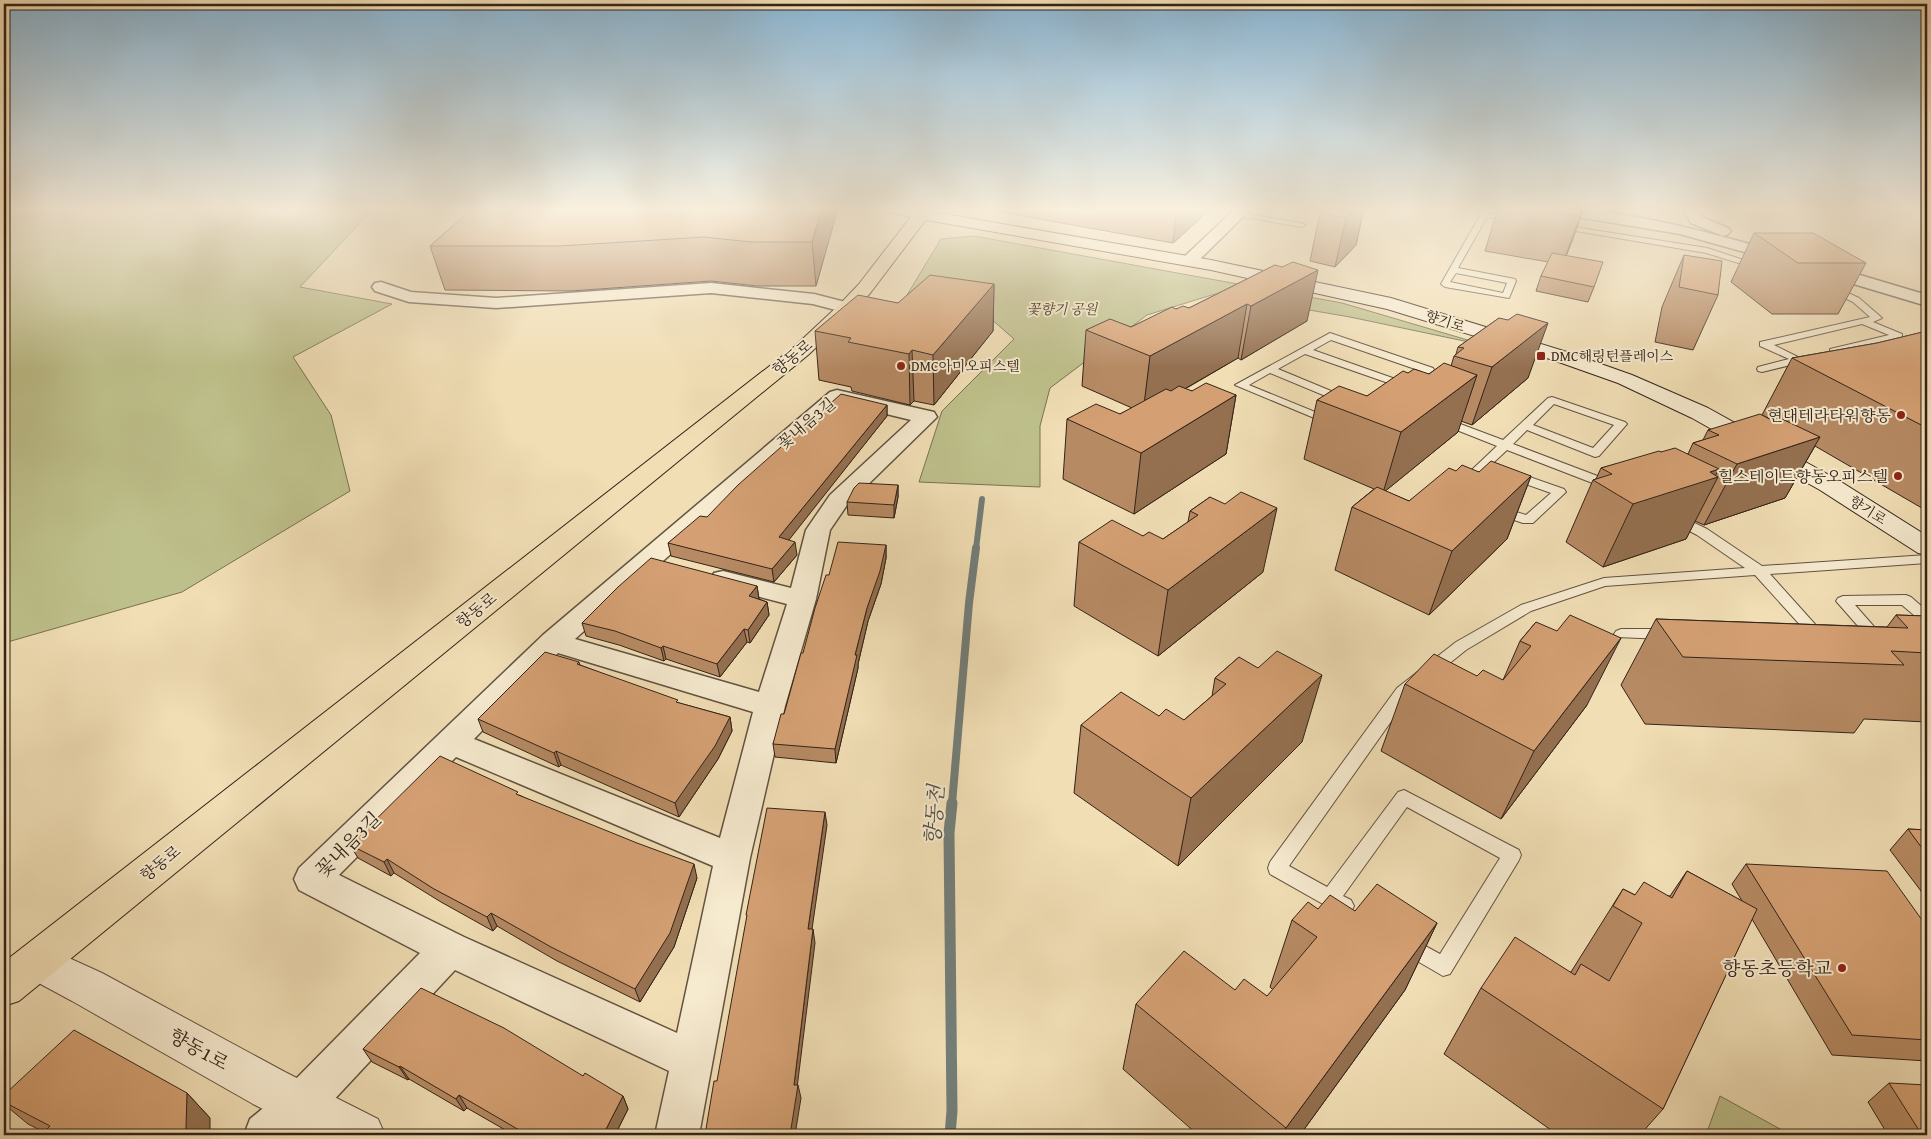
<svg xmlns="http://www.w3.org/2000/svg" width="1931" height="1139" viewBox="0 0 1931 1139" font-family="'Gentium Book Plus','Noto Serif KR',serif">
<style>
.green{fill:#bec08b;stroke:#787252}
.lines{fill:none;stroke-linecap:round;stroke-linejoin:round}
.stream-far2{stroke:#737e78;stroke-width:6}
.stream-far1{stroke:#737e78;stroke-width:8}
.stream{stroke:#737e78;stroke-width:11}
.service-casing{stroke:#625240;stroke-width:2}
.minor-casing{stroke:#625240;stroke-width:3}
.tertiary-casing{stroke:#625240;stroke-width:2}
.secondary-casing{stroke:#332319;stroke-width:2}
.primary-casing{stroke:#332319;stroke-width:2}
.service{fill:#f6eacf;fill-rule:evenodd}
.minor{fill:#f6eacf;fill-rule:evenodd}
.tertiary{fill:#f6eacf;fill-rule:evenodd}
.secondary{fill:#f6eacf;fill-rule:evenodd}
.primary{fill:#f1deb5;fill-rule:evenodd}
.wall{fill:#b68a63;stroke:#332319}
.shaded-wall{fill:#947050;stroke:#332319}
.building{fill:#d4a073;stroke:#332319}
.poi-dot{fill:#8f2418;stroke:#f6eacf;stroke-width:2}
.labels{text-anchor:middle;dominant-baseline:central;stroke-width:4;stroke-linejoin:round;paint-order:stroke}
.far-park-label{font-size:14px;font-style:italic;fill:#564a36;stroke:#f6eacf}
.far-street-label{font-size:14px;fill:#332319;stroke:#f6eacf}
.far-poi-label{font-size:14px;fill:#332319;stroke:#f6eacf;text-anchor:start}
.street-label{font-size:16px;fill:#332319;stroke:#f6eacf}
.poi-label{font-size:16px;fill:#332319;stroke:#f6eacf;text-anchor:end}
.near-street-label{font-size:19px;fill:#332319;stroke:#f6eacf}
.near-poi-label{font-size:19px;fill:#332319;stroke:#f6eacf;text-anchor:end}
.near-water-label{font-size:21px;font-style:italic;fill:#535048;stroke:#f6eacf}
</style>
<rect width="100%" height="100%" fill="#f1deb5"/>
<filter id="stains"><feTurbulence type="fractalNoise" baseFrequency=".004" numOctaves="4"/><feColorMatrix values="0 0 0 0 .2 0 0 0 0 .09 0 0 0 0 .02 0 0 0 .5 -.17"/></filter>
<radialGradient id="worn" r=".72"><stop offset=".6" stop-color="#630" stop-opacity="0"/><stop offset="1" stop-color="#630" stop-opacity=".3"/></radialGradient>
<g class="green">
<path d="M4,208H374L300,287L392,304L293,357L331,415L350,491L182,592L4,643Z"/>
<path d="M974,236L1342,303L1488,346L1350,317L1215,294L1147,315L1050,388L1040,426V487L919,482L942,411L1014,339L990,318L904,300L941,239Z"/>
<path d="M1720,1096L1791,1135H1706Z"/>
</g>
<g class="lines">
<path class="stream-far2" d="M976,549L982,499"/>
<path class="stream-far1" d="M952,804L969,603L976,548"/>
<path class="stream" d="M950,1135L952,1111L949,833L952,803"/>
<defs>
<g id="service">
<path d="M1237,212L1301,223L1305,225L1301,227L1240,216L1236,214Z"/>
<path d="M1482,212L1515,217L1519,219L1515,221L1487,217L1458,268L1515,279L1516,281L1509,298L1445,287L1441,284ZM1456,273L1507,283L1503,293L1450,282Z"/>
<path d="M1555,224L1707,248L1762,266L1758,269L1706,253L1558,228L1554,226Z"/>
<path d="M1831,285L1859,298L1882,318L1873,322L1902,334V338L1834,354L1830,353V349L1889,335L1862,324L1774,345L1804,360L1799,363L1762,372L1758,371L1757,369L1758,367L1789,359L1760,346V342L1870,317L1853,302L1828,290L1826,288Z"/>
<path d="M1330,333L1433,368L1434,370L1343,430L1235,385ZM1331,340L1421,371L1404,382L1313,350ZM1305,354L1397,386L1342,423L1249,385L1270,373L1340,402H1348L1349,400L1348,398L1278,369Z"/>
<path d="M1552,397L1625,422L1627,424L1599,456L1595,457L1527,430L1513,444L1616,483L1618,486L1612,490L1608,489L1507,450L1492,464L1564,489L1566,492L1533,523H1523L1493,513L1492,510L1493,507L1498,506L1526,515L1551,493L1486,470L1468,487H1460L1458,484L1460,481L1497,446L1439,423L1437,421L1443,418L1447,419L1503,440L1548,398ZM1554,404L1614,425L1593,448L1533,425Z"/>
<path d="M1676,514L1707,529L1762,566L1927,555V563L1770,574L1822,632L1824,635L1822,638H1812L1755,575L1605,586L1531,611L1466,650L1409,696L1289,866L1327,887L1398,792L1404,790L1519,850L1521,855L1519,860L1450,974L1443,976L1400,951L1397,945L1400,939L1407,936L1440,954L1500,858L1407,807L1343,896L1351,900L1354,906L1351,912L1344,914L1337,912L1270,874L1268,868L1270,862L1397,688L1456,642L1521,605L1604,578L1745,568L1697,535L1671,521L1670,518L1671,515Z"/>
<path d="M1906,595L1911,597L1927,611V624L1922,622L1902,605H1855L1884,638L1882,642H1872L1836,601L1838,598L1843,596Z"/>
<path d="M1621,629H1665L1670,631L1672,634L1670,637L1665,639L1616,637L1614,634L1616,631Z"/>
</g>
<g id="minor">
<path d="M884,208H912L926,212L928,215L926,218L921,219L886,211Z"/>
<path d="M1236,208H1252L1195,264H1183L1181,261L1183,258Z"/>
<path d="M1541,208C1625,208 1706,232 1786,254L1788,257L1786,260L1780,262L1680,234L1548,212Z"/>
<path d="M1682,208H1697L1702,217L1728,228L1731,231L1728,234L1723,236L1691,223Z"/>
<path d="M1823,264L1927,295V306L1817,273L1815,269L1817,265Z"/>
<path d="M381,282L411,292L496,298L711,283L814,294L853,304L856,308L853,312L847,313L813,304L711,293L496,308L409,302L375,291L372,287L375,283Z"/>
<path d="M837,390L934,412L937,417L847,505L830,530L816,599L785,706L750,858L699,1135H655L669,1071L455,970L316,1119L299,1135H244L250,1119L286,1089L420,953L299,890L294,879L299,868L543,635L830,392ZM841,403L911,420L830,495L806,530L791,588L723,571L714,573L710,579L714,585L787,604L759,692L575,639ZM558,653L753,712L720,838L474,739ZM456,757L713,866L677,1033L464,937L339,875Z"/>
</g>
<path id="tertiary" d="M36,943L102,973L285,1072L378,1119L385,1135H314L253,1104L72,1001L22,974L16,961L22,948Z"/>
<path id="secondary" d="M921,210L1211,260L1391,298L1567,352L1632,375L1708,408L1838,480L1927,536V555L1918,553L1820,490L1692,418L1618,383L1553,360L1387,309L1211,270L915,218L913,215L915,212Z"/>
<g id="primary">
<path d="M915,208H931L927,218L871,292L854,312L808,355L19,1001L4,1006V962L794,347L840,304L859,284L913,214Z"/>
<path d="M1916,208H1927V215L1918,211Z"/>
</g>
</defs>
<use href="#service" class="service-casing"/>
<use href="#minor" class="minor-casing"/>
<use href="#tertiary" class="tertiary-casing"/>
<use href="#secondary" class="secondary-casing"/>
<use href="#primary" class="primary-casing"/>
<use href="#service" class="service"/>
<use href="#minor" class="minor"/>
<use href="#tertiary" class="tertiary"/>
<use href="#secondary" class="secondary"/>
<use href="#primary" class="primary"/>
</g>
<g class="wall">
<path d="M473,208H838L816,286H757L711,281L571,291L445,290L430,246Z"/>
<path d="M978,208H1212L1173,243Z"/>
<path d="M1325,208H1364L1356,245L1335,267L1310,261L1320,213Z"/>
<path d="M1498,208H1584L1566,255L1594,287L1588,302L1536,291L1541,276L1548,262L1485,251Z"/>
<path d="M1754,233L1866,263L1838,314H1772L1731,282Z"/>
<path d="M1684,255L1718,295L1693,350L1655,342L1662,307Z"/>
<path d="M1275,265L1307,321L1241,360L1238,358L1185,389L1192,391L1236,395L1226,454L1134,514L1063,479L1067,419L1120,414L1132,408L1082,386L1086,330L1131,327L1176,309L1189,308Z"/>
<path d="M994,284L993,331L934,405L914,401L910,405L852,391L851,387L819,380L815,331L898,303Z"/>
<path d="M1499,318L1528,378L1472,425L1461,421L1458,432L1385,491L1409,501L1456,471L1479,472L1531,476L1507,539L1429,615L1335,570L1352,507L1374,489L1304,459L1317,400L1367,396L1408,373L1429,374L1451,366L1454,356L1456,354L1458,347Z"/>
<path d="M1927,331V511L1815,446L1785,498L1704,525L1695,521L1686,539L1603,567L1566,542L1593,480L1596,479L1601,468L1661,452L1688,454L1693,443L1703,440L1708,430L1768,418L1762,415L1792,358L1877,343Z"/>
<path d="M887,405V416L788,540L797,555L774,582L671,556L668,543L707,517Z"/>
<path d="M898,485V497L894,518L848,515L847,502Z"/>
<path d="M1210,497L1263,572L1158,656L1074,606L1079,542L1143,536L1163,539L1188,522L1190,511Z"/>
<path d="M886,545V558L881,584L868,621L858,664V668L836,763L775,757L773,744L784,714L829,575Z"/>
<path d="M757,586L759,599L767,602L769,615L750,643L747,642L720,677L666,659L664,661L619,645L586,636L582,623Z"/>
<path d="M1896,615L1927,616V722L1864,719L1854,733L1645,724L1621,685L1656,619L1887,627Z"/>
<path d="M1536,622L1587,705L1501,819L1381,751L1405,684L1477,676L1503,680L1520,641Z"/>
<path d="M1239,657L1302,742L1178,866L1074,793L1081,725L1159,716L1184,720L1212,696L1215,678Z"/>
<path d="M579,662L580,665L679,703L730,717L732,731L718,759L679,817L561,765L559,767L483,732L478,719Z"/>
<path d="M519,795L697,878L674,947L640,1002L557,961L497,926L493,931L441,902L394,873L391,876L358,858L350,845Z"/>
<path d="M1908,829L1927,830V899L1890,850Z"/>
<path d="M1746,864L1927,927V1061L1832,1055L1752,919L1663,1109L1640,1135H1558L1444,1054L1481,988L1571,972L1623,889L1635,895L1670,896L1687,871L1742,901L1732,884Z"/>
<path d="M1318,909L1355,911L1437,923L1405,990L1300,1135H1198L1123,1069L1136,1004L1235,990L1267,996L1273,990L1270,987L1292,920Z"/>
<path d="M363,1049L583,1076L623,1096L628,1109L615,1135H514L467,1108L464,1111L409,1079L408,1080L372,1062Z"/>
<path d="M1889,1083L1927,1135H1888L1868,1102Z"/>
<path d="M187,1093L210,1118L44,1132L28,1124L4,1104V1095Z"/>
</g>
<g class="shaded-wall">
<path d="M822,208H838L816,286L812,242Z"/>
<path d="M1177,208H1212L1173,243Z"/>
<path d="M1356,208H1364L1356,245L1335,267L1346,218Z"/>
<path d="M1583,208H1584L1573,239L1563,264Z"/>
<path d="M1318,270L1307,321L1241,360L1251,306Z"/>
<path d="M994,284L993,331L934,405L933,355Z"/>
<path d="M1247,304L1238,358L1143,413L1150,356Z"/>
<path d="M1548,323L1528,378L1472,425L1492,367Z"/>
<path d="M912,350L914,401L910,405L909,354Z"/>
<path d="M1477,375L1458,432L1383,493L1401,432Z"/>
<path d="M1236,395L1226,454L1134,514L1141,453Z"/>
<path d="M887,405V416L781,550L779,537Z"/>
<path d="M1820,437L1785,498L1704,525L1737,464Z"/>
<path d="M1719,469L1714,478L1718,477L1686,539L1603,567L1633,504L1710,472Z"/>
<path d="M1531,476L1507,539L1429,615L1452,551Z"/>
<path d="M898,485V497L894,518V505Z"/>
<path d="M1277,508L1263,572L1158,656L1168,590Z"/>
<path d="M795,542L797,555L774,582L772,569Z"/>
<path d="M886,545V558L881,584L868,621L858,664V668L836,763L835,749L855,655L867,608Z"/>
<path d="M757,586L759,599L751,609L749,596Z"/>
<path d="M767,602L769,615L750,643L748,630Z"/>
<path d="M744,629L747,642L720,677L717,664Z"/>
<path d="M1621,638L1587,705L1501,819L1534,751Z"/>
<path d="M663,646L666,659L664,661L661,648Z"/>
<path d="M1322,675L1302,742L1178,866L1191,798Z"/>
<path d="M730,717L732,731L718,759L679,817L675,803Z"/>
<path d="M556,751L561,765L559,767L554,753Z"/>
<path d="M825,812L827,825L810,943L808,929Z"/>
<path d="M387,859L394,873L391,876L384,862Z"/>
<path d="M694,864L697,878L674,947L640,1002L635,989Z"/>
<path d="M491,913L497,926L493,931L487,917Z"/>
<path d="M1437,923L1405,990L1300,1135H1283L1286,1128Z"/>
<path d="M813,929L815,943L797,1088L798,1085L801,1098L795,1135H790L794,1085Z"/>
<path d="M400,1066L409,1079L408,1080L399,1067Z"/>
<path d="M187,1093L210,1118V1135H179Z"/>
<path d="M459,1095L467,1108L464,1111L456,1099Z"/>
<path d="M623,1096L628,1109L615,1135H603Z"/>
</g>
<g class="building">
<path d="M473,208H822L812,242H751L704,237L560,246H430Z"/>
<path d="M1325,208H1356L1346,218L1320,213Z"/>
<path d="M1530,208H1583L1580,216Z"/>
<path d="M1754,233H1813L1866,263H1798Z"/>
<path d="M1552,253L1603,262L1594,287L1541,276Z"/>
<path d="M1684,255L1722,261L1718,295L1679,287Z"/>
<path d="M1293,262L1318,270L1251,306L1247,304L1150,356L1086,330L1110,319L1131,327L1172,307L1176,309L1183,306L1189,308L1275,265L1282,267Z"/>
<path d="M930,275L994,284L933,355L912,350L909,354L848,342L851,338L815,331L858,295L898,303Z"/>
<path d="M1517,314L1548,323L1492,367L1454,356L1464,348L1458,347L1499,318L1508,320Z"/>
<path d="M1927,331V428L1792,358L1877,343Z"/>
<path d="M1444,363L1477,375L1401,432L1317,400L1339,386L1367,396L1403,371L1408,373L1414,369L1429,374Z"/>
<path d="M1206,383L1236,395L1141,453L1067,419L1096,404L1120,414L1166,389L1171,391L1179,386L1192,391Z"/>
<path d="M841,394L887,405L779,537L795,542L772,569L668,543L700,516L707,517L738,485Z"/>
<path d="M1760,414L1775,422L1782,419L1820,437L1737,464L1693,443L1719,435L1708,430Z"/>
<path d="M1675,448L1719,469L1710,472L1718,477L1633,504L1593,480L1612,474L1601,468L1659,451L1661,452Z"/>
<path d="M1491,461L1531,476L1452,551L1352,507L1377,487L1409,501L1449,468L1456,471L1462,465L1479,472Z"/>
<path d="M859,483L898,485L894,505L847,502L854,488Z"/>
<path d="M1241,492L1277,508L1168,590L1079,542L1112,520L1143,536L1149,532L1163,539L1198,515L1190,511L1210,497L1225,504Z"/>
<path d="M838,542L886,545L880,571L867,608L855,655H857L835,749L773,744L781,714H784L801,653H803L815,608L826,575H829Z"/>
<path d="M651,558L757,586L749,596L767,602L748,630L744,629L717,664L663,646L661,648L615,631L582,623L618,587Z"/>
<path d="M1570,615L1621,638L1534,751L1405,684L1434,654L1477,676L1483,670L1503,680L1531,646L1520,641L1536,622L1557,631Z"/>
<path d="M1896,615L1927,616V653L1891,651L1904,665L1683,657L1656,619L1908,628Z"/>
<path d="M1277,651L1322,675L1191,798L1081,725L1121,692L1159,716L1166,709L1184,720L1226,684L1215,678L1239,657L1258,668Z"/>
<path d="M545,652L579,662L577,664L678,700L676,702L730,717L715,746L675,803L556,751L554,753L478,719Z"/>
<path d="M440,756L518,792L516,794L637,843L694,864L670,933L635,989L551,947L491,913L487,917L434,889L387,859L384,862L350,845Z"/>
<path d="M767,808L825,812L808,929H813L794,1085H798L790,1135H705L714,1081H717L747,915H746Z"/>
<path d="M1908,829L1927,830V855Z"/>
<path d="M1746,864L1887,871L1927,927V1040L1852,1035Z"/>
<path d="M1687,871L1757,909L1663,1109L1481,988L1515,937L1575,975L1581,964L1609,981L1642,923L1613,906L1623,889L1635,895L1644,882L1672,898Z"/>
<path d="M1377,884L1437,923L1286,1128L1136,1004L1184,951L1235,990L1244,979L1267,996L1317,937L1292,920L1308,902L1318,909L1330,895L1355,911Z"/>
<path d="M421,988L504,1028L583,1076L585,1073L623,1096L603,1135H534L528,1132L526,1134L459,1095L456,1099L400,1066L399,1067L363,1049Z"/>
<path d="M74,1030L187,1093L186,1129L179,1135H41L50,1126L4,1102V1095Z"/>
<path d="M1889,1083L1927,1085V1135H1922Z"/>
</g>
<linearGradient id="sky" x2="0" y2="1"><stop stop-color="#8ab6d4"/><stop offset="0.57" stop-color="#f9f0de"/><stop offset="1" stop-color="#f9f0de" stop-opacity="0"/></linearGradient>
<rect width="1931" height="368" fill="url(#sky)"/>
<g class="poi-dot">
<rect x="1536" y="351" width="10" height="10" rx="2.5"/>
<circle cx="901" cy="366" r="5"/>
<circle cx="1901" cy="415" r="5"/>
<circle cx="1898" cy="476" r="5"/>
<circle cx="1842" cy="968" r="5"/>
</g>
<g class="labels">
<g class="far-park-label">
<text x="1062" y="309">꽃향기 공원</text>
</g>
<g class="far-street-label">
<text transform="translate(1445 321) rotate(18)">향기로</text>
<text transform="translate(1868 510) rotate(32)">향기로</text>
</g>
<g class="far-poi-label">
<text x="1551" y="356">DMC해링턴플레이스</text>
<text x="911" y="366">DMC아미오피스텔</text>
</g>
<g class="street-label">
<text transform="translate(792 357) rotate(-40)">향동로</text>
<text transform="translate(806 423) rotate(-40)">꽃내음3길</text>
<text transform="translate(476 610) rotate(-39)">향동로</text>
<text transform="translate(160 863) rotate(-39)">향동로</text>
</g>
<g class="poi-label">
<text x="1891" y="415">현대테라타워향동</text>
<text x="1888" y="476">힐스테이트향동오피스텔</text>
</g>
<g class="near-street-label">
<text transform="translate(348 844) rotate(-45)">꽃내음3길</text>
<text transform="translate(199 1049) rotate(29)">향동1로</text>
</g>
<g class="near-poi-label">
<text x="1832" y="968">향동초등학교</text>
</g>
<g class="near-water-label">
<text transform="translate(934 815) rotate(-86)">향동천</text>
</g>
</g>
<rect width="1931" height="1139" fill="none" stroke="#f1deb5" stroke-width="20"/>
<rect x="5" y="5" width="1921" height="1129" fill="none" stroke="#332319" stroke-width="2.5"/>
<rect x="10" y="10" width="1911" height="1119" fill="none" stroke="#332319"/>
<rect width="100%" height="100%" filter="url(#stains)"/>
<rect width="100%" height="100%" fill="url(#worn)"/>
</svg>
